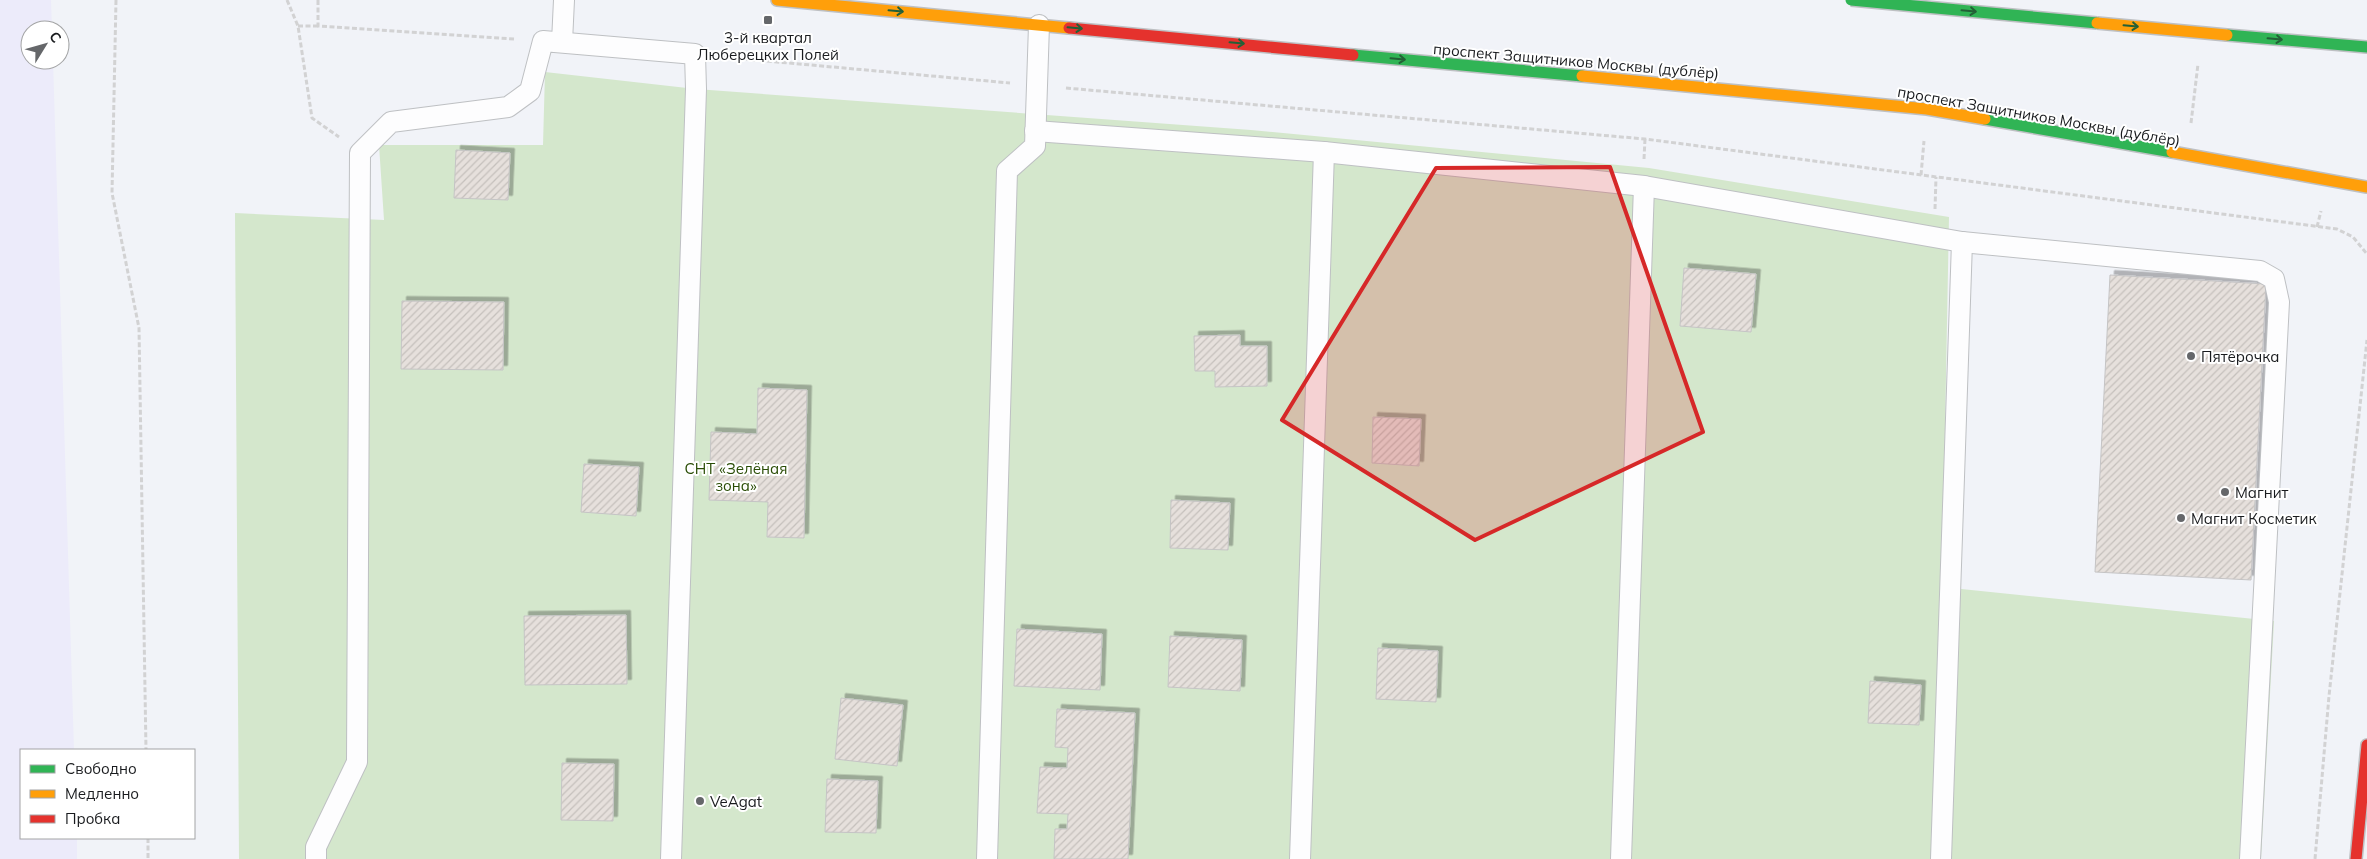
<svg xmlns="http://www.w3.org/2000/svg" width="2367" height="859" viewBox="0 0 2367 859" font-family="Mulish,sans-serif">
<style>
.industrial{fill:#ecebfa}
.garden{fill:#d4e7cc}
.building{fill:url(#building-hatch);stroke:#c5c4c5;filter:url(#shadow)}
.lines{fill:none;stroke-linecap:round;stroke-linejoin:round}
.lane-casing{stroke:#bec0c3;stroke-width:22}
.fast-casing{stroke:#bec0c3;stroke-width:14}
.slow-casing{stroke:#bec0c3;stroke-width:14}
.jam-casing{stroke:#bec0c3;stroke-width:14}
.path{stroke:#d2d2d3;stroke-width:3;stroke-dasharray:5 2.5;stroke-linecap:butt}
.lane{stroke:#fdfdfe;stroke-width:20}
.fast{stroke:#30b455;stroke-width:11}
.slow{stroke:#ff9f0a;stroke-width:11}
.jam{stroke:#e5322d;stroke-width:11}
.fast-bridge-casing{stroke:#bec0c3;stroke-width:14;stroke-linecap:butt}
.slow-bridge-casing{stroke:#bec0c3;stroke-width:14;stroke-linecap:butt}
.fast-bridge{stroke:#30b455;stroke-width:11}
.slow-bridge{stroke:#ff9f0a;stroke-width:11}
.oneway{stroke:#236037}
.marked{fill:#d62828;fill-opacity:0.2;stroke:#d62828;stroke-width:4;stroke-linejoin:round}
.poi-dot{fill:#65676a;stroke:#fff;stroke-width:2}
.labels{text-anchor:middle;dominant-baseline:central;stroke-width:4;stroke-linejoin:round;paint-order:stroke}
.poi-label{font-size:15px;fill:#191b1e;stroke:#fff;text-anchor:start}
.street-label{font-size:15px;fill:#191b1e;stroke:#fff}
.park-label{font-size:15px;fill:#294c05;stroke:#fff}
</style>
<defs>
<pattern id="building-hatch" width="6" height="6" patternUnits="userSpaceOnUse" patternTransform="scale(1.25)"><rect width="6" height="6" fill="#e6e0dc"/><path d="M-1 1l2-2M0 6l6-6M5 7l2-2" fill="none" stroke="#c5c0bc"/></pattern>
<filter id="shadow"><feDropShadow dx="4.5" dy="-4.5" stdDeviation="0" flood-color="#0004"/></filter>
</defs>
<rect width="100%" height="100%" fill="#f1f3f8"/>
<path class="industrial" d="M0,0H51L52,30H30V60H53L74,750H21V838H77V859H0Z"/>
<path class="garden" d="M545,72L696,89L1251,130L1649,168L1949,217L1942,587L2274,621L2261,859H239L235,213L384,220L379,145H543Z"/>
<g class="building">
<path d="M456,150L510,153L508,200L454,198Z"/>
<path d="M1684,268L1756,274L1751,332L1680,326Z"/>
<path d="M2110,275L2266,284L2251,580L2095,572Z"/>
<path d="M402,301L504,302L503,370L401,369Z"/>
<path d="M1240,335V346H1267V386L1215,387V371H1195L1194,336Z"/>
<path d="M758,388L807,390L804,538L767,537L768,502L709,500L711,432L757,434Z"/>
<path d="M1373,417L1421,419L1419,466L1372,463Z"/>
<path d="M584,464L639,467L636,516L581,512Z"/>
<path d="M1171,500L1230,503L1228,550L1170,548Z"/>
<path d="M626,615L627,684L525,685L524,616Z"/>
<path d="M1017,629L1102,634L1100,690L1014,686Z"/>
<path d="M1170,636L1242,640L1240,691L1168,687Z"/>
<path d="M1378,648L1438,651L1436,702L1376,699Z"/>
<path d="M1870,681L1921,685L1919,725L1868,723Z"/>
<path d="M841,698L903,705L897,766L835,759Z"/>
<path d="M1057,709L1135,713L1128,859H1054L1055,829H1067L1068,814L1037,813L1040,767L1067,768L1068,748L1055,747Z"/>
<path d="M562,763L614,764L613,821L561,820Z"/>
<path d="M827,779L878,781L876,833L825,832Z"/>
</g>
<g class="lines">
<defs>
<g id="lane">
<path d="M562,42L564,0"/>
<path d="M1035,131L1324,152L1644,186L1962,242L2260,271L2274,279L2279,302L2250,859"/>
<path d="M316,859V847L357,762L360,153L391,122L508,107L530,91L543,41L695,54L696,89L671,859"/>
<path d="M987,859L1007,171L1035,146L1039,25"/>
<path d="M1300,859L1324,152"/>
<path d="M1621,859L1644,186"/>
<path d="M1941,859L1962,242"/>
</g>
<g id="fast">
<path d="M2227,35L2367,47"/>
<path d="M1353,55L1582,76"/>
<path d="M1985,119L2172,152"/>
</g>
<g id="slow">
<path d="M777,0L1069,28"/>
<path d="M1582,76L1927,109L1985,119"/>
<path d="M2172,152L2367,187"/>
</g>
<g id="jam">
<path d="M1069,28L1353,55"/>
<path d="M2356,859L2367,745"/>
</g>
</defs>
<use href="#lane" class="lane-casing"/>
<use href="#fast" class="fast-casing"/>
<use href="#slow" class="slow-casing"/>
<use href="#jam" class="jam-casing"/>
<g class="path">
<path d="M116,0L112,193L139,328L146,750"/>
<path d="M287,0L298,26L312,118L339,137"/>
<path d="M318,0V26L514,39"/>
<path d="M298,26H318"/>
<path d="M722,57L1010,83"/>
<path d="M1066,88L1645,139L2337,229L2353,237L2367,254"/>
<path d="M2191,123L2198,64"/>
<path d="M1644,159L1645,139"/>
<path d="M1921,175L1924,141"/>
<path d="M1935,209L1936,177"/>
<path d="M2317,227L2321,211"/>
<path d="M148,838V859"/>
<path d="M2315,859L2329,696L2367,340"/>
</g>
<use href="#lane" class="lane"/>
<use href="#fast" class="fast"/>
<use href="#slow" class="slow"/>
<use href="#jam" class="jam"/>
<defs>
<path id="fast-bridge" d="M1851,0L2097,23"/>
<path id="slow-bridge" d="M2097,23L2227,35"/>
</defs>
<use href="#fast-bridge" class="fast-bridge-casing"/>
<use href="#slow-bridge" class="slow-bridge-casing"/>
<use href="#fast-bridge" class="fast-bridge"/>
<use href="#slow-bridge" class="slow-bridge"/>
</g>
<defs><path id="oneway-shaft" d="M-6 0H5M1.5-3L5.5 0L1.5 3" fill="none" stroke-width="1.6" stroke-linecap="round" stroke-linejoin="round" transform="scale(1.25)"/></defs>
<g class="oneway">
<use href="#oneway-shaft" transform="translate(896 11) rotate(5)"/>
<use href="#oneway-shaft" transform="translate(1969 11) rotate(5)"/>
<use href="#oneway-shaft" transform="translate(2131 26) rotate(5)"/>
<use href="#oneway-shaft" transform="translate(1075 28) rotate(5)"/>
<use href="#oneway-shaft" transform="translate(2275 39) rotate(5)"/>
<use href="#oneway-shaft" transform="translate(1237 43) rotate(5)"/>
<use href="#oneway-shaft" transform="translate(1398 59) rotate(5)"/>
</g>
<path class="marked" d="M1610,167L1703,432L1475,540L1282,420L1436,168Z"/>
<g class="poi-dot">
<rect x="763" y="15" width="10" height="10" rx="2.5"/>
<circle cx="2191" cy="356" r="5"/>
<circle cx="2225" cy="492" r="5"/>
<circle cx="2181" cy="518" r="5"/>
<circle cx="700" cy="801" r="5"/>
</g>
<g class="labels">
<g class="poi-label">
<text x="768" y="37" text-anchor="middle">3-й квартал<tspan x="768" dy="17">Люберецких Полей</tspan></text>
<text x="2201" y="356">Пятёрочка</text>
<text x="2235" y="492">Магнит</text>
<text x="2191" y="518">Магнит Косметик</text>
<text x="710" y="801">VeAgat</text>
</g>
<g class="street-label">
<text transform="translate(1576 61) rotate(5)">проспект Защитников Москвы (дублёр)</text>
<text transform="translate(2039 116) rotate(10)">проспект Защитников Москвы (дублёр)</text>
</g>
<g class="park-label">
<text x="736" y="468">СНТ «Зелёная<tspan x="736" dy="17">зона»</tspan></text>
</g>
</g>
<rect x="20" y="749" width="175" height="90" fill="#ffffff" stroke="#a3a4a5"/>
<rect x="30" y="765" width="25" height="8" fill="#30b455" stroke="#a3a4a5"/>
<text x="65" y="774" font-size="15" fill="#191b1e">Свободно</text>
<rect x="30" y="790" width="25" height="8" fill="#ff9f0a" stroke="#a3a4a5"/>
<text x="65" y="799" font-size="15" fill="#191b1e">Медленно</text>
<rect x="30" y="815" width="25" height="8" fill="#e5322d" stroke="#a3a4a5"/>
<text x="65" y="824" font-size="15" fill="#191b1e">Пробка</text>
<g transform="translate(45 45) rotate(53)"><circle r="24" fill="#ffffff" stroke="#a3a4a5"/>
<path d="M0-4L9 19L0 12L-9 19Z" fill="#65676a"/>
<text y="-8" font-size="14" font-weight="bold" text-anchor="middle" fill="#191b1e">С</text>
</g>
</svg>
